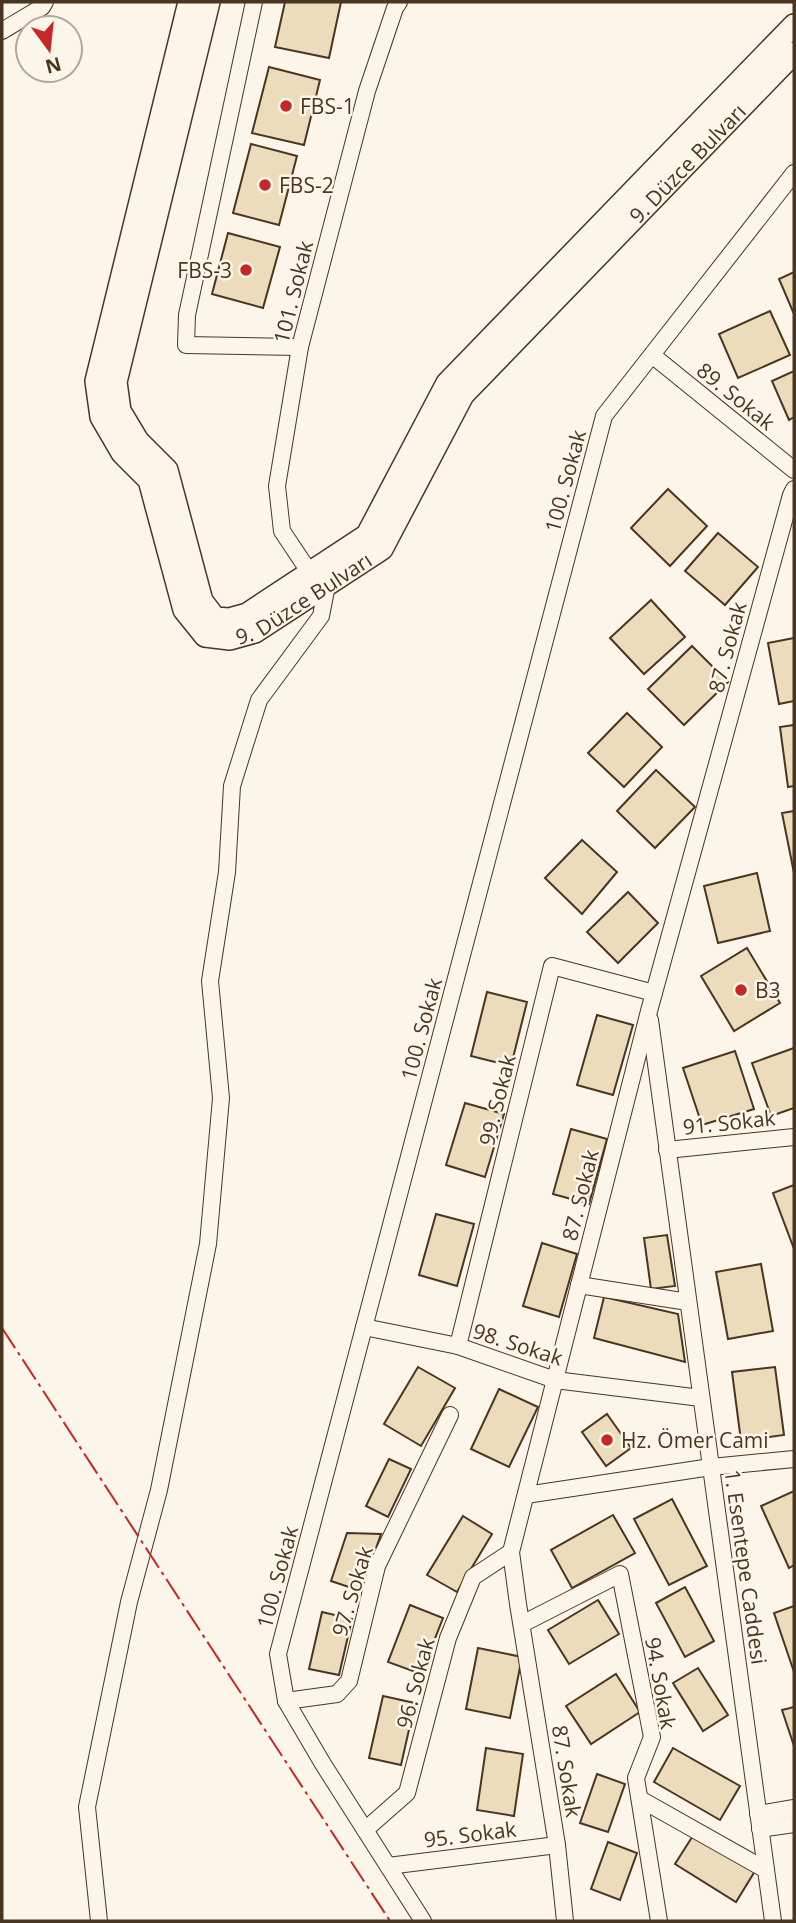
<svg xmlns="http://www.w3.org/2000/svg" width="796" height="1923" viewBox="0 0 796 1923" font-family="'Open Sans',sans-serif">
<style>
.building{fill:#ecdcbc;stroke:#4a3520;stroke-width:2}
.lines{fill:none;stroke-linecap:round;stroke-linejoin:round}
.minor-casing{stroke:#4a3520;stroke-width:18}
.major-casing{stroke:#4a3520;stroke-width:24}
.minor{stroke:#fbf6e9;stroke-width:16}
.major{stroke:#fbf6e9;stroke-width:21}
.power{stroke:#c62828;stroke-width:2;stroke-dasharray:24 5 3.5 5;stroke-linecap:butt}
.poi-dot{fill:#c62828;stroke:#fbf6e9;stroke-width:2.5}
.labels{text-anchor:middle;dominant-baseline:central;stroke-width:5;stroke-linejoin:round;paint-order:stroke}
.poi-label{font-size:21px;fill:#4a3520;stroke:#fbf6e9;text-anchor:start}
.street-label{font-size:21px;fill:#4a3520;stroke:#fbf6e9}
</style>
<rect width="100%" height="100%" fill="#fbf6e9"/>
<g class="building">
<path d="M285,2H341L329,58L275,47Z"/>
<path d="M269,67L320,80L304,145L252,133Z"/>
<path d="M251,144L297,156L279,225L233,213Z"/>
<path d="M228,233L280,247L263,308L212,294Z"/>
<path d="M794,272V314L779,279Z"/>
<path d="M770,311L790,355L738,378L719,334Z"/>
<path d="M794,371V417L789,420L772,381Z"/>
<path d="M668,489L707,526L670,566L631,528Z"/>
<path d="M718,533L758,567L725,605L685,571Z"/>
<path d="M651,600L685,637L644,674L610,638Z"/>
<path d="M794,638V701L779,704L768,643Z"/>
<path d="M692,646L728,682L684,725L648,689Z"/>
<path d="M627,713L662,747L624,787L588,753Z"/>
<path d="M794,725V786L788,787L780,727Z"/>
<path d="M656,770L695,807L655,848L617,811Z"/>
<path d="M794,811V873L782,813Z"/>
<path d="M582,840L617,872L582,914L545,878Z"/>
<path d="M757,873L770,931L718,943L704,886Z"/>
<path d="M628,892L658,923L618,963L587,932Z"/>
<path d="M747,948L780,1003L734,1031L701,976Z"/>
<path d="M487,992L527,1002L511,1066L471,1056Z"/>
<path d="M597,1015L633,1025L613,1095L577,1085Z"/>
<path d="M794,1048V1108L771,1116L752,1063Z"/>
<path d="M735,1051L754,1109L702,1125L683,1068Z"/>
<path d="M465,1103L504,1114L485,1177L446,1165Z"/>
<path d="M571,1129L607,1139L589,1204L553,1194Z"/>
<path d="M794,1185V1249L773,1193Z"/>
<path d="M436,1214L474,1224L457,1286L419,1275Z"/>
<path d="M667,1235L675,1286L651,1289L644,1238Z"/>
<path d="M542,1243L577,1254L559,1317L523,1306Z"/>
<path d="M761,1264L773,1331L728,1339L716,1272Z"/>
<path d="M604,1297L678,1314L685,1362L594,1338Z"/>
<path d="M418,1367L455,1388L421,1446L384,1424Z"/>
<path d="M775,1367L784,1435L741,1441L732,1372Z"/>
<path d="M499,1389L538,1407L509,1467L471,1449Z"/>
<path d="M607,1414L631,1448L606,1466L582,1432Z"/>
<path d="M389,1459L411,1469L388,1517L366,1506Z"/>
<path d="M794,1491V1565L789,1568L761,1506Z"/>
<path d="M672,1499L707,1566L669,1585L634,1519Z"/>
<path d="M613,1515L635,1553L572,1588L551,1550Z"/>
<path d="M463,1516L492,1534L457,1592L427,1575Z"/>
<path d="M347,1533L381,1534L361,1591L331,1581Z"/>
<path d="M685,1587L714,1641L685,1657L656,1603Z"/>
<path d="M598,1600L619,1634L569,1664L548,1630Z"/>
<path d="M410,1605L443,1618L421,1674L388,1662Z"/>
<path d="M794,1606V1672L774,1613Z"/>
<path d="M322,1612L352,1619L339,1675L309,1669Z"/>
<path d="M478,1648L522,1657L510,1718L466,1709Z"/>
<path d="M698,1668L728,1715L703,1731L673,1683Z"/>
<path d="M616,1674L640,1712L591,1744L566,1706Z"/>
<path d="M383,1696L415,1703L401,1765L369,1758Z"/>
<path d="M794,1707V1746L782,1710Z"/>
<path d="M486,1748L523,1754L514,1816L477,1810Z"/>
<path d="M673,1748L740,1786L720,1820L654,1782Z"/>
<path d="M597,1774L625,1784L608,1832L580,1823Z"/>
<path d="M694,1834L755,1871L736,1902L675,1864Z"/>
<path d="M608,1842L637,1853L620,1900L591,1889Z"/>
</g>
<g class="lines">
<defs>
<g id="minor">
<path d="M254,2L187,315L186,345L300,347"/>
<path d="M2,31L42,7L45,2"/>
<path d="M652,355L794,470"/>
<path d="M650,1020L773,1921"/>
<path d="M667,1150L794,1137"/>
<path d="M579,1285L688,1302"/>
<path d="M364,1327L458,1346L555,1380L701,1398"/>
<path d="M458,1346L552,966L654,993"/>
<path d="M526,1495L711,1467L794,1459"/>
<path d="M522,1624L620,1574L652,1737L636,1778L659,1921"/>
<path d="M286,1701L337,1694L349,1681L377,1566L450,1415"/>
<path d="M640,1799L766,1870"/>
<path d="M758,1814L794,1808"/>
<path d="M760,1829L794,1824"/>
<path d="M365,1830L407,1793L448,1638L473,1577L511,1552"/>
<path d="M388,1866L557,1845"/>
<path d="M99,1921L87,1807L129,1602L159,1490L208,1244L221,1098L210,981L227,872L232,786L259,700L321,616L327,585L310,573L282,531L277,486L300,347L367,91L395,8L399,2"/>
<path d="M423,1921L323,1764L286,1701L278,1654L604,416L794,173"/>
<path d="M565,1921L557,1845L518,1604L511,1552L649,1011L791,495L794,489"/>
</g>
<g id="major">
<path id="s1" d="M189,2L96,381L101,417L122,453L149,480L184,610L205,636L230,639L255,632L382,549L463,395L794,53"/>
<path d="M209,2L116,382L120,411L138,441L167,470L202,601L215,618L229,619L247,614L367,535L447,383L794,25"/>
</g>
</defs>
<use href="#minor" class="minor-casing"/>
<use href="#major" class="major-casing"/>
<use href="#minor" class="minor"/>
<use href="#major" class="major"/>
<path class="power" d="M2,1328L390,1921"/>
</g>
<g class="poi-dot">
<circle cx="286" cy="106" r="7"/>
<circle cx="265" cy="185" r="7"/>
<circle cx="246" cy="270" r="7"/>
<circle cx="741" cy="990" r="7"/>
<circle cx="607" cy="1440" r="7"/>
</g>
<g class="labels">
<g class="poi-label">
<text x="300" y="106">FBS-1</text>
<text x="279" y="185">FBS-2</text>
<text x="232" y="270" text-anchor="end">FBS-3</text>
<text x="755" y="990">B3</text>
<text x="621" y="1440">Hz. Ömer Cami</text>
</g>
<g class="street-label">
<text stroke="none"><textPath href="#s1" startOffset="1374">9. Düzce Bulvarı</textPath></text>
<text transform="translate(293 292) rotate(-76)">101. Sokak</text>
<text transform="translate(736 396) rotate(39)">89. Sokak</text>
<text transform="translate(565 481) rotate(-75)">100. Sokak</text>
<text stroke="none"><textPath href="#s1" startOffset="784">9. Düzce Bulvarı</textPath></text>
<text transform="translate(727 647) rotate(-75)">87. Sokak</text>
<text transform="translate(421 1029) rotate(-75)">100. Sokak</text>
<text transform="translate(497 1100) rotate(-76)">99. Sokak</text>
<text transform="translate(729 1122) rotate(-6)">91. Sokak</text>
<text transform="translate(580 1195) rotate(-76)">87. Sokak</text>
<text transform="translate(518 1344) rotate(18)">98. Sokak</text>
<text transform="translate(746 1567) rotate(82)">1. Esentepe Caddesi</text>
<text transform="translate(277 1577) rotate(-75)">100. Sokak</text>
<text transform="translate(352 1591) rotate(-73)">97. Sokak</text>
<text transform="translate(415 1683) rotate(-75)">96. Sokak</text>
<text transform="translate(661 1683) rotate(80)">94. Sokak</text>
<text transform="translate(567 1771) rotate(81)">87. Sokak</text>
<text transform="translate(470 1834) rotate(-7)">95. Sokak</text>
</g>
</g>
<rect width="796" height="1923" fill="none" stroke="#4a3520" stroke-width="7"/>
<g transform="translate(49 49) rotate(165)"><circle r="33" fill="#fbf6e9" stroke="#b4a999" stroke-width="2"/>
<path d="M0-5L12 26L0 18L-12 26Z" fill="#c62828"/>
<text y="-10" font-size="19" font-weight="bold" text-anchor="middle" fill="#4a3520">N</text>
</g>
</svg>
